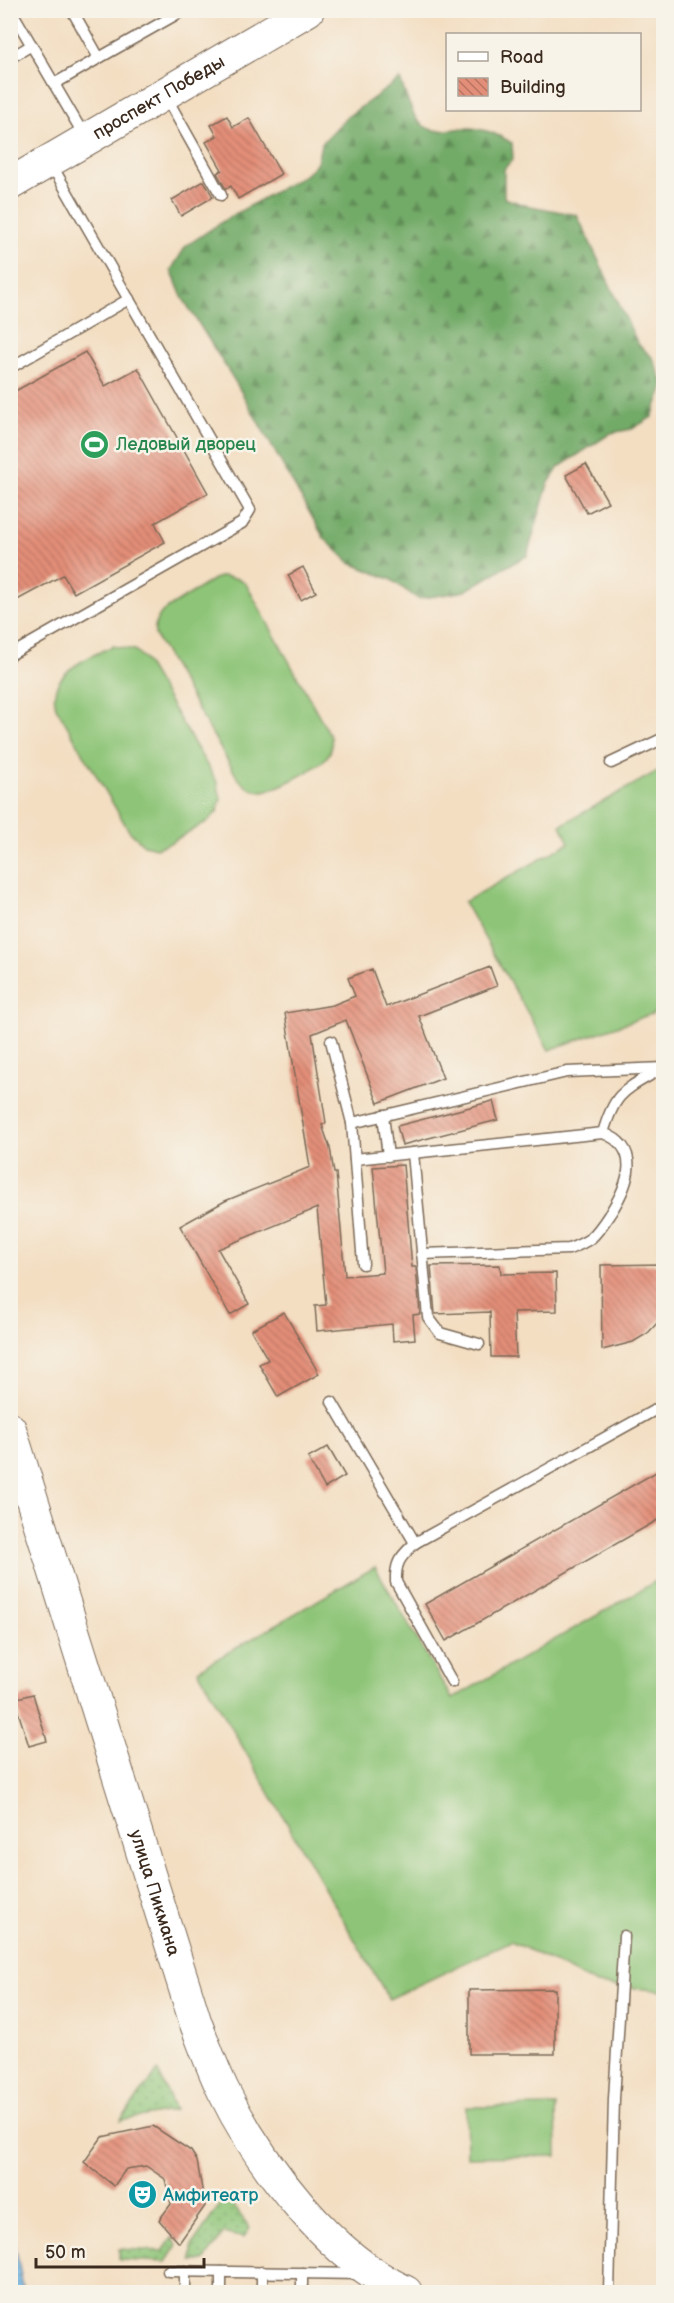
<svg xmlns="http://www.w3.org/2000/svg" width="674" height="2303" viewBox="0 0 674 2303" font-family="'Balsamiq Sans',sans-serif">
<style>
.grass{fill:url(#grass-dots);stroke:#64774a;stroke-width:1.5}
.forest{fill:url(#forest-firs);stroke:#566a43;stroke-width:1.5}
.garden{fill:#8dc477;stroke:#64774a;stroke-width:1.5}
.water{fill:url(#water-rules);stroke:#546f81;stroke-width:1.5}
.building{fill:url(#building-back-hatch)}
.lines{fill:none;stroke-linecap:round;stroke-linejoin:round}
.lane-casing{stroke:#7b6957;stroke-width:13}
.secondary-casing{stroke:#7b6957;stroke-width:34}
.lane{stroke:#fff;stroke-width:10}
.secondary{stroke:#fff;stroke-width:32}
.labels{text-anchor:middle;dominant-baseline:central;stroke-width:5;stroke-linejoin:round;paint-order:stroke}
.street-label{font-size:18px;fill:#3b2a1e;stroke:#f7f3e8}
.leisure-label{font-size:18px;fill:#27864d;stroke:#f7f3e8;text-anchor:start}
.culture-label{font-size:18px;fill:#0d838f;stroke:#f7f3e8;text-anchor:start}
</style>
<defs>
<pattern id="grass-dots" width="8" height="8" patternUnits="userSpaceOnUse" patternTransform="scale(1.5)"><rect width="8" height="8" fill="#8dc477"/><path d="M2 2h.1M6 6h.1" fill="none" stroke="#749f61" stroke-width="1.8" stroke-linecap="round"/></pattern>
<pattern id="forest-firs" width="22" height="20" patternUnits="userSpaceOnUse" patternTransform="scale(1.5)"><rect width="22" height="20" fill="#72aa68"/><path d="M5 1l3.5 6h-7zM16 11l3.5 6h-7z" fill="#5f8b55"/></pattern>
<pattern id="water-rules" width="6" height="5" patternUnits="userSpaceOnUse" patternTransform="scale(1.5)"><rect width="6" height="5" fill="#6db4e4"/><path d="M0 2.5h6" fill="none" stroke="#5b93b8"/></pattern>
<pattern id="building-back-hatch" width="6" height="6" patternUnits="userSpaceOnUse" patternTransform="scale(1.5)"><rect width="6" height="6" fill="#e38e78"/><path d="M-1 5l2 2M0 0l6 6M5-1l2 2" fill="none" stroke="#b97462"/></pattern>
</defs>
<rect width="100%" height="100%" fill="#f7f3e8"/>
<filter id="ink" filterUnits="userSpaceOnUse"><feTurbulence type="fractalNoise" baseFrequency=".0167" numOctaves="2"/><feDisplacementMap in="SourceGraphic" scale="12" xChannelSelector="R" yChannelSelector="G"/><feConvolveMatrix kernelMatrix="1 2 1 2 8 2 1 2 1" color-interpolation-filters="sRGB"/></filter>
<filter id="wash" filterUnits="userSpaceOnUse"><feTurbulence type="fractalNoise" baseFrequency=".008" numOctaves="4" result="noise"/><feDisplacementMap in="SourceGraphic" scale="24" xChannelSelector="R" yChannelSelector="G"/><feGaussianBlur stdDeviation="1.35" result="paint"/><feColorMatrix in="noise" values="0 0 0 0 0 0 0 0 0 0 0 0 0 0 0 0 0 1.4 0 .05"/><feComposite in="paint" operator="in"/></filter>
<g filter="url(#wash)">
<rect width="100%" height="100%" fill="#f3dec2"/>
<g class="grass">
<path d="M158,2071L175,2110L120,2121Z"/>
<path d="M226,2196L250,2228L244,2238L224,2233L204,2261H192V2245Z"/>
<path d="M172,2238L177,2245L166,2262L119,2260V2249L163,2251Z"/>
</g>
<path class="forest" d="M400,79C404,90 412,115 419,122C434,136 446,129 464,128C482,127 497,134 512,143L513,159L504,169V198L525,205L577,215L638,344L653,358L664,386L652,417L632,429L611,433L559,467L548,484L527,556L498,571L465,591L418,599L390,579L350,563L324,538L236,383L182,297L171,270L186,246L228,218L305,175L317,163L321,144L347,117Z"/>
<g class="garden">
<path d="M223,576L239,579L246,584L331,737C332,746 332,752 325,759C315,769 275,791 261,791C250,791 244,785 237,777L155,635C154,625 156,619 163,611L214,579Z"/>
<path d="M113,646L135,650L144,659L217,782L221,799L217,812L207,822L168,844L156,848L144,845L129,831L56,707C46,674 88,657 113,646Z"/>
<path d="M663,768V1010L549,1050L464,902L569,843L561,825Z"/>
<path d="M375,1567L452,1699L663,1577V1991L596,1984L511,1941L389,1999L198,1670Z"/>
<path d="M556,2106L557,2156L467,2157L466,2107Z"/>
</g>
<path class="water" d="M11,2221L24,2292H11Z"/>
<g id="blocks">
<g class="building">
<path d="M227,116L233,127L249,118L281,174L238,199L231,186L226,189L217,173L222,170L206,142L217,136L211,125Z"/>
<path d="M204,181L213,197L181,216L172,200Z"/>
<path d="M85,352L105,386L138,368L208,493L155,523L165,542L74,593L63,575L10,604V394Z"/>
<path d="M586,464L608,502L587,513L566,475Z"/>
<path d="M303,567L316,592L301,600L288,575Z"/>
<path d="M490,967L497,986L419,1016L443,1078L378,1103L346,1020L312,1034L326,1123L322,1125L330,1148L334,1173H336L345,1276L383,1273L373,1167L403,1165L412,1267H416L420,1314L413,1315L415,1339L393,1341L392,1324L317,1331L315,1306L326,1305L317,1208L218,1249L249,1304L230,1315L180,1226L225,1201L310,1167L285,1013L333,1005L355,996L348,978L372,969L386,1007Z"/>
<path d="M493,1101L498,1120L402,1145L397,1126Z"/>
<path d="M663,1264V1316L659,1321L648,1333L633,1342L602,1350L601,1265Z"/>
<path d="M500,1265L501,1274L556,1273L557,1311L514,1312L516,1357H491L490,1312L435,1314L431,1266Z"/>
<path d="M284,1312L319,1374L278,1397L259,1364L268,1360L251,1330Z"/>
<path d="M328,1447L345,1476L325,1488L308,1458Z"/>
<path d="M663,1468V1517L446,1641L425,1604Z"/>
<path d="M33,1694L47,1741L29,1746L14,1699Z"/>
<path d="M555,1989V2054H469V1990Z"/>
<path d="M153,2126L191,2151L197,2161L205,2206L179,2243L159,2220L171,2204L165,2179L146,2166L126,2169L114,2186L84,2162L102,2137Z"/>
</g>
</g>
</g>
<g filter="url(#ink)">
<use href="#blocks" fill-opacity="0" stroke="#7b6957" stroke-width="1.5"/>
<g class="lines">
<defs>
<g id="lane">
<path d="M11,10L85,137"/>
<path d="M72,10L99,58L184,10"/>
<path d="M10,58L32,45"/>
<path d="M54,84L99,58"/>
<path d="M166,97L221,195"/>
<path d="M10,368L129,299"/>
<path d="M10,655L242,523L250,510L51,164"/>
<path d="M611,763L664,738"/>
<path d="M331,1041L352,1123"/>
<path d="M383,1115L388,1156"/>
<path d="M603,1133C615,1092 623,1091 659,1070"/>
<path d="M413,1153L428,1317L440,1333L479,1344"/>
<path d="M355,1159L603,1133C643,1148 628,1185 611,1212C605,1221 599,1231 591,1238C584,1243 577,1246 569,1249L422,1254"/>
<path d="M363,1264L352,1123L567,1072L664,1068"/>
<path d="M332,1402L415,1543L664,1405"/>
<path d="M415,1543C401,1557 395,1561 396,1582L452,1682"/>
<path d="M168,2271L360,2274"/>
<path d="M221,2272V2292"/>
<path d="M262,2272V2292"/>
<path d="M302,2273V2292"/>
<path d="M185,2292V2271"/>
<path d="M609,2292L614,2099L624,1936"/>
</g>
<g id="secondary">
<path id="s1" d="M10,184L308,10"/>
<path id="s2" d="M10,1429L196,2024C205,2047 213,2070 224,2092C260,2165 331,2258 406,2292"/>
</g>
</defs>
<use href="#lane" class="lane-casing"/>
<use href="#secondary" class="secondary-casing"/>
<use href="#lane" class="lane"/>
<use href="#secondary" class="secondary"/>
</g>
</g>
<defs>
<symbol id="stadium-disc" viewBox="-11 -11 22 22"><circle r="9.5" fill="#2e9e5b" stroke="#f7f3e8"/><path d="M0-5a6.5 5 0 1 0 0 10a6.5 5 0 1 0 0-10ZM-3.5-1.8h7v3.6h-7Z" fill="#fff"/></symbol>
<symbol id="theatre-disc" viewBox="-11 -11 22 22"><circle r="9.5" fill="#0f9aa8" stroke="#f7f3e8"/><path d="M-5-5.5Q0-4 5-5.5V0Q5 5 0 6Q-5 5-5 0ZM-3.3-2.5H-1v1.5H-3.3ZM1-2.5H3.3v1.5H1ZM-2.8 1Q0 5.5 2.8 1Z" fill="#fff"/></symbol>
</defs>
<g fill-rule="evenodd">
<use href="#stadium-disc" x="78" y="428" width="33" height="33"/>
<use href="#theatre-disc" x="126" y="2178" width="33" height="33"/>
</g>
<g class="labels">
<g class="street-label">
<text stroke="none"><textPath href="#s1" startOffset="172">проспект Победы</textPath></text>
<text stroke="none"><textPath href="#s2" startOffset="486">улица Пикмана</textPath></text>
</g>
<g class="leisure-label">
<text x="116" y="444">Ледовый дворец</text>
</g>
<g class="culture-label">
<text x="163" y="2195">Амфитеатр</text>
</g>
</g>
<rect width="674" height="2303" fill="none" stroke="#f7f3e8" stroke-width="36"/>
<rect x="446" y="33" width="195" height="78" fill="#f7f3e8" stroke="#aca397" stroke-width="1.5"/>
<rect x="458" y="52" width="30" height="9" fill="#ffffff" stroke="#aca397" stroke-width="1.5"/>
<text x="500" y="63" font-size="18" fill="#3b2a1e">Road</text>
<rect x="458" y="78" width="30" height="18" fill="url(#building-back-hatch)" stroke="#aca397" stroke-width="1.5"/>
<text x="500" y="93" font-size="18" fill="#3b2a1e">Building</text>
<path d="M36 2258v9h168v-9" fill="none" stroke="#3b2a1e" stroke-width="3"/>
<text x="45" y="2258" font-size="18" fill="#3b2a1e" stroke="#f7f3e8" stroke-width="4.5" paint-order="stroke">50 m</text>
</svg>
